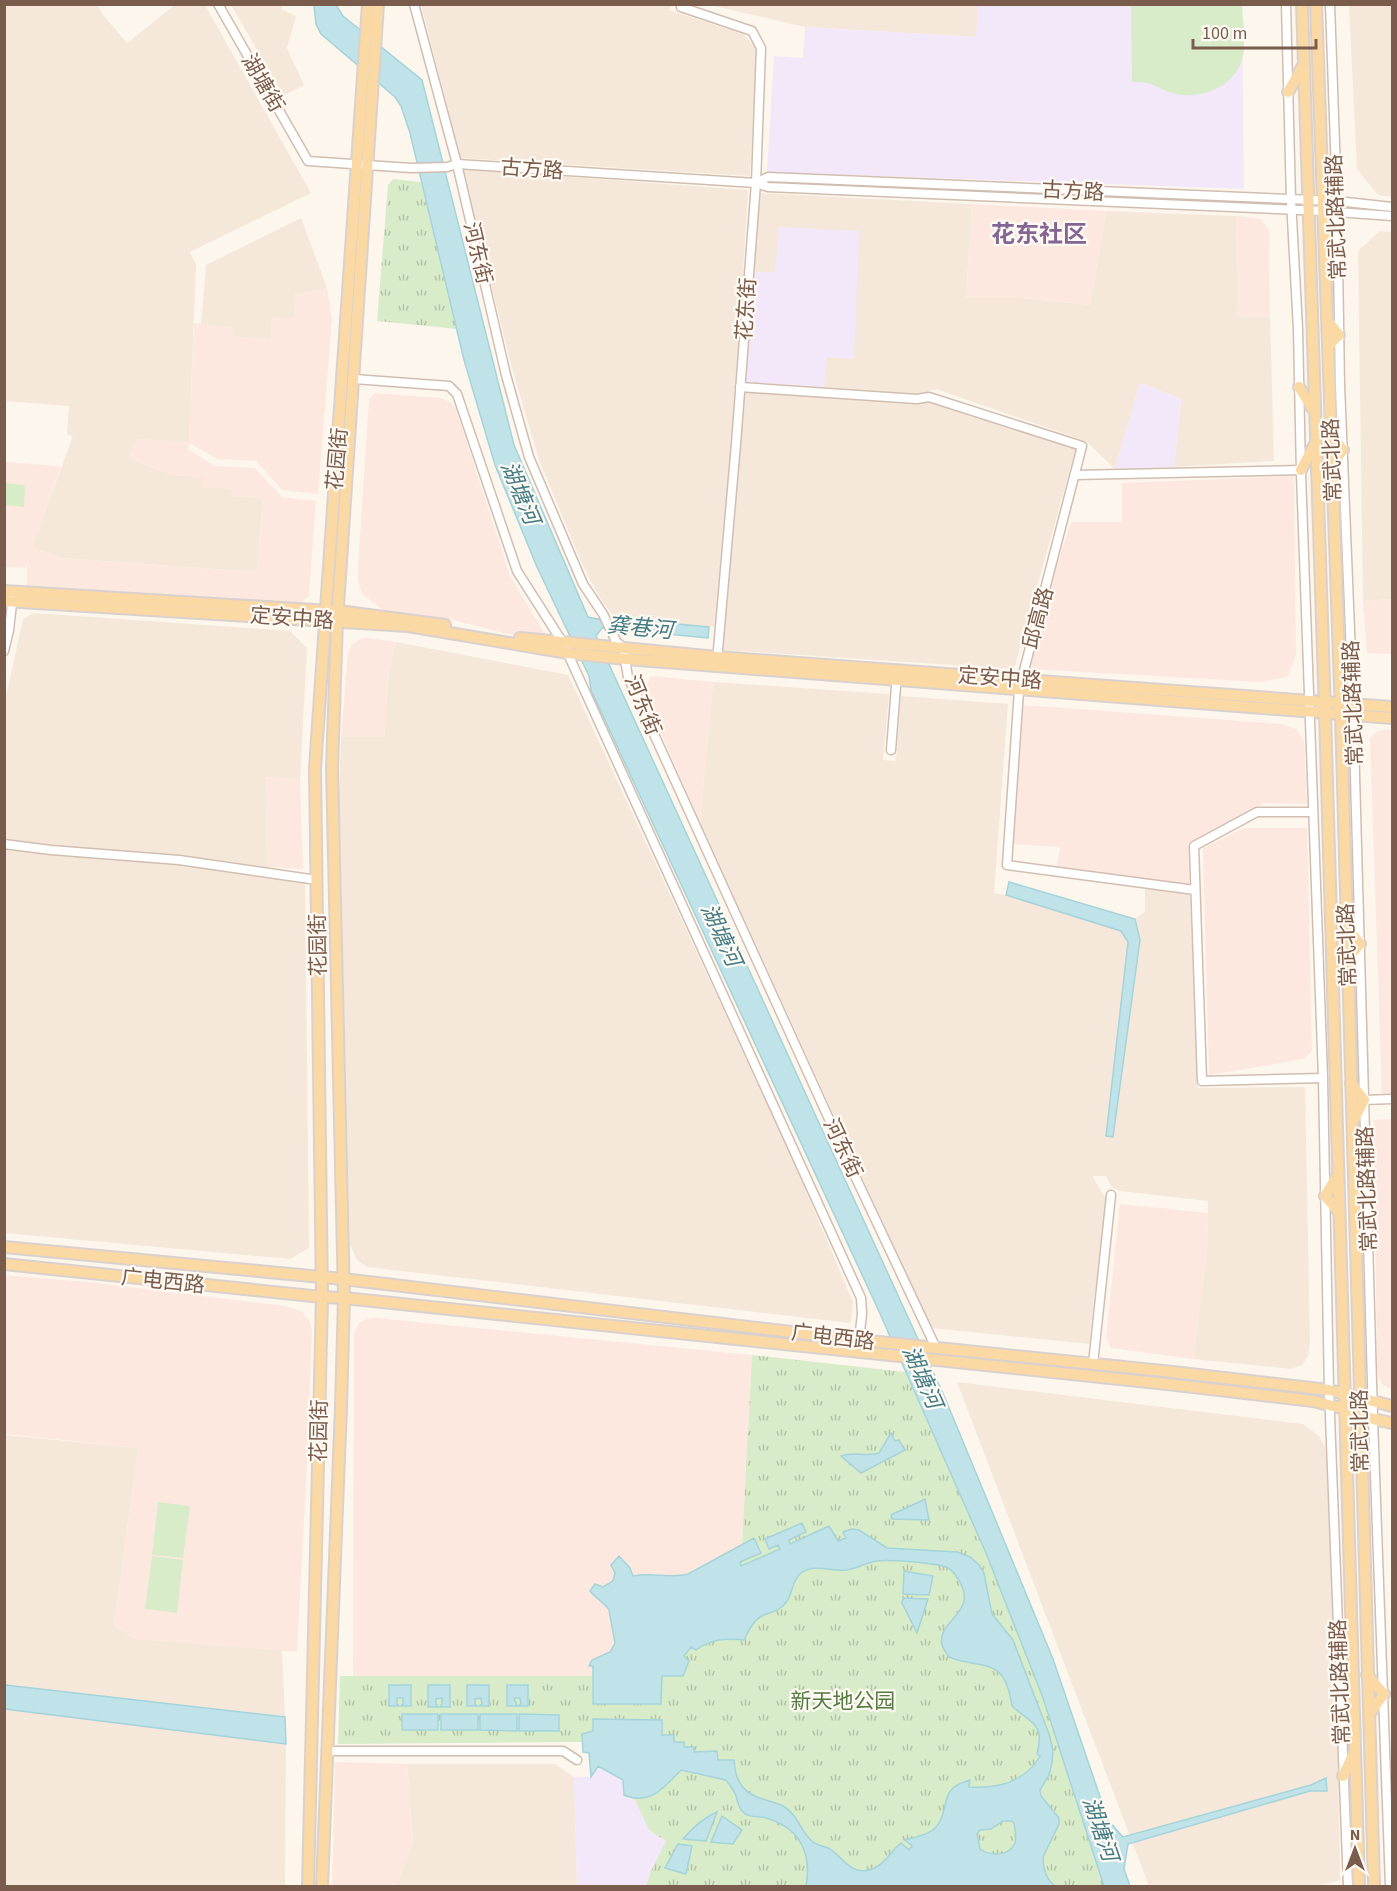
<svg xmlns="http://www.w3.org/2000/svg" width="1397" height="1891" viewBox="0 0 1397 1891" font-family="'Source Sans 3','Noto Sans SC',sans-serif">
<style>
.residential{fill:#f5e8da}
.commercial{fill:#fde8e0}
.education{fill:#f3e8fa}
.grass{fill:url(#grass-tufts)}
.garden{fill:#d8ecc9}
.water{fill:#bfe3e8;stroke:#a5d3da;stroke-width:1.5;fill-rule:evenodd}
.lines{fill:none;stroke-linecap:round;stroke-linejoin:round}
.minor-casing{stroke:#d1beb0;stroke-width:11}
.major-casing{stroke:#dad1cd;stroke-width:14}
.minor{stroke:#fff;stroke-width:8}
.major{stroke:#fbd9a5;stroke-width:10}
.labels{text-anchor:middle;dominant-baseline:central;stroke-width:4.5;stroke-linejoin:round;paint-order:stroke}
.street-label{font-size:21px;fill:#7a5c4d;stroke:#fffaf3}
.park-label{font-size:21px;fill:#537a41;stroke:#fffaf3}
.water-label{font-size:22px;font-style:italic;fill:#437c86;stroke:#fffaf3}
.quarter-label{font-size:24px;font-weight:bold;fill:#846695;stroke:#fffaf3}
</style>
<defs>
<pattern id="grass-tufts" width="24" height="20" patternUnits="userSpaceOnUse" patternTransform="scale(1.5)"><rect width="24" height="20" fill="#d8ecc9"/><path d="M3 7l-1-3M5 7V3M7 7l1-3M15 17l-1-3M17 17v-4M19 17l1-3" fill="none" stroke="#b4c2a5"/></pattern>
</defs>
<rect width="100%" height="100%" fill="#fdf6ec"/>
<g class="residential">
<path d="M4,5H97L104,16L127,43L175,5H205L311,193L190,252L196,264L189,443L137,439L129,458L172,475L202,477L232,489V496L263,498L257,572L61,558L32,547L73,436L67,435L69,406L5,401Z"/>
<path d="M231,5H283L281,9L296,16L287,48L304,85L284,96Z"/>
<path d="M421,5H671L669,10L743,34L757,49L750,176L461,158Z"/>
<path d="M710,5H978L977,37L805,27Z"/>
<path d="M1349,5H1392V197L1378,195L1357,169Z"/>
<path d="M462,169L748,190L733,443L714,627L634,620L618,623L600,598L582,564L539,460L512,368Z"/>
<path d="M758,193L972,204L966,298H1022L1090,305L1106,211L1236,216L1238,317H1270L1274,461L1174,467L1181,399L1140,383L1115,469L1086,441L936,389L918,394L824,387L826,357L854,358L775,273L754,272Z"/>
<path d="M301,218L327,288L294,295L296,318L270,340L233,336L234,328L201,324L206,265Z"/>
<path d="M1380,231L1392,232V599L1363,601L1358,251Z"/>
<path d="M745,391L926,400L1076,448L1014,669L723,650Z"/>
<path d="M34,613L290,631L307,648L300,780L266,777L267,867L187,856L42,847L5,840V701L23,619Z"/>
<path d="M396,642L568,675L789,1151L853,1302L851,1323L367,1267L357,1260L350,1245L339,794L341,737H384L389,670Z"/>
<path d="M713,682L889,694L883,760L896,761L901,696L1008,704L994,893L1006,895L1121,931L1128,942L1106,1136L1140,940L1135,919L1145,912V888L1190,894L1198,1088L1305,1087L1310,1344L1308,1356L1302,1365L1291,1369L1193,1359L1207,1252L1208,1201L1120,1191L1112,1187L1106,1176H1092L1106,1199L1089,1344L931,1328L700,822Z"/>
<path d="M5,847L180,865L305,884L309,1248L290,1259L5,1233Z"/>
<path d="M957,1382L1303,1424L1319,1436L1326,1449L1338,1760L1340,1880L1319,1886H1149Z"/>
<path d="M5,1435L138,1448L114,1625L135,1639L282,1650L285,1717L5,1685Z"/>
<path d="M5,1709L286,1744L285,1886H5Z"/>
<path d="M407,1764H555L574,1777L577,1886H398V1882L413,1841Z"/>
</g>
<g class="commercial">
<path d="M972,204L1106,211L1090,305L1022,298H966Z"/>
<path d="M1236,216L1261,219L1269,230L1270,317H1237Z"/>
<path d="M327,288L332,318L318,494L282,490L256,461L217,459L189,443L188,449L214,466L255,468L282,497L316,501L309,596L298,605L27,587V563L25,568L5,567L4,462L61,466L33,547L61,558L257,572L263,498L231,496L232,489L202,487V477L172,475L129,458L137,439L189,442L194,323L234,327L233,336L270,340L272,317L296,318L294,295Z"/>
<path d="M375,393L441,398L450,402L456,409L510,576L545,634L542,638L503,633L454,620L387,613L362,594L358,581V566L369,400Z"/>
<path d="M1294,476L1296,656L1287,677L1260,682L1029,669L1048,593L1071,522H1122V483Z"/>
<path d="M1392,599V654L1367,653L1363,601Z"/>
<path d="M367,638L396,642L389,670L384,737H341L348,652L353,644L360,639Z"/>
<path d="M651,676L713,682L700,822L643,692Z"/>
<path d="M1023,705L1281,724L1296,729L1304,741L1307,804L1264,803L1188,843L1189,886L1057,866L1060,847L1013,844Z"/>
<path d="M1385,729L1392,730V1095H1382L1370,739L1376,732Z"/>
<path d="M266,777L300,780L303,869L267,867Z"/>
<path d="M1244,828H1307L1312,1051L1304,1059L1209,1075L1203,848Z"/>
<path d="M1392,1119V1390L1382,1384L1377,1372L1374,1120Z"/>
<path d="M1120,1204L1208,1213L1207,1252L1193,1359L1111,1348L1106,1338Z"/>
<path d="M4,1275L88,1282L285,1306L301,1311L309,1320L312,1330L307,1465L297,1652L135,1639L114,1625L138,1448L5,1434Z"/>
<path d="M376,1318L752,1355L742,1544L696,1570L680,1576L646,1574L633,1576L630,1568L619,1556L611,1565L615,1573L613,1581L607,1587H599L590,1591L600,1602L607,1606L609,1610L615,1643L610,1652L589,1666H593V1676H353L354,1334L358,1324L366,1319Z"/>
<path d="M335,1762L407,1764L413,1841L398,1882V1886H332Z"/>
</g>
<g class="education">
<path d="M978,5H1242L1244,189L767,172L774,56L803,58L805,27L976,37Z"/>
<path d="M779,227L859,231L854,359L826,357L824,387L746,382L754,272H775Z"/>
<path d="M1140,383L1181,399L1174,467L1115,469Z"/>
<path d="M598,1766L623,1780L635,1800L649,1830L666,1841L651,1871L646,1886H577L574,1777H591Z"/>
</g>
<g class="grass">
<path d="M393,179L421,182L457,329L377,321L388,185Z"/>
<path d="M752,1355L905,1372L986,1553L1043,1698L1104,1886H646L651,1871L666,1841L649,1830L635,1800L624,1795L623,1780L598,1766L591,1777L589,1753L583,1752L582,1742L338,1744L340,1676H592L593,1666H589L592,1660L610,1652L670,1576L688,1574L742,1544Z"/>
</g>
<g class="garden">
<path d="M1131,5H1242C1243,21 1246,40 1243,56C1237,85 1203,100 1176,94C1157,89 1154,81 1132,82Z"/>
<path d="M4,483L25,485L24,507L5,505Z"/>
<path d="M158,1502L190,1506L183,1558L152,1555Z"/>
<path d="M152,1556L183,1560L177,1613L145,1609Z"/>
</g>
<g class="water">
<path d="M314,5H336L343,16L422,80L514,445L588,617L618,623L634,620L709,627L708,638L602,628L596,636L945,1398L1053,1659L1108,1820L1123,1837L1311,1785L1326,1778L1327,1791H1310L1128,1844L1124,1869L1130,1886H1104L1043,1698L986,1553L877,1307L591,690L589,676L537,567L495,465L464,360L410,133L401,106L395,97L321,34L316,24Z"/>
<path d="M1009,882L1135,919L1140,940L1113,1137L1106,1136L1128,942L1121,931L1006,895Z"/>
<path d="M891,1433L895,1441L899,1440L905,1450L861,1473L841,1456C854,1451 866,1457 879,1453Z"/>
<path d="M925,1499L929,1520L892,1519L891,1515Z"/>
<path d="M802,1523L806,1532L789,1540L790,1544L829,1526L838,1541L846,1538L843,1532L852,1529L859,1530L887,1548L957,1552L970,1557L979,1565L984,1573L992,1614L1013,1640L1049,1734L1053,1750L1052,1763L1049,1775L1040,1790L1041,1796L1059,1818V1824L1043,1857C1043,1869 1046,1879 1055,1886H806C812,1853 800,1828 766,1818C759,1816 750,1818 744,1813C738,1808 738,1802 736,1796C734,1791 730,1785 726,1780L681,1770C663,1788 651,1806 624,1795L623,1780L598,1766L591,1777L589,1753L583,1752L582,1734L593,1731V1719L662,1720V1735H674V1742H684V1747H694V1752L717,1751L718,1760H734C735,1771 736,1778 742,1786C753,1800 769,1799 783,1806C798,1814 801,1833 813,1842C818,1846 825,1846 830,1849C842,1857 851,1875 869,1870C883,1867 890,1852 901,1843L909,1850L912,1846L905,1840C915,1837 929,1835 936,1827C952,1808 936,1789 970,1780L969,1787C997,1789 1025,1782 1040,1756L1037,1754C1045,1723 1032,1724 1012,1706C1004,1655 986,1671 949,1657C947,1654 943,1649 942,1645C936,1619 983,1612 956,1576C954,1572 950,1569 946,1567C934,1563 889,1559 877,1561C867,1562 857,1569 846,1570C832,1572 814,1563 801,1573C792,1580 793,1592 787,1601C780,1612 769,1612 760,1617C752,1622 748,1632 744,1640C726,1638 711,1639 696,1650L691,1647L684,1656L689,1661L683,1676H662L661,1704H593V1666H589L592,1660L610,1652L615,1643L609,1610C605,1603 595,1598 590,1591L595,1584L603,1587L613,1581L615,1573L611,1565L619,1556L630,1568L633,1576C652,1572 670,1579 688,1574L754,1538L761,1553L740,1562L741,1566L780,1549L778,1545L769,1549L765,1539ZM1003,1821H1011L1014,1823C1015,1830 1017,1837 1015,1843C1009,1857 990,1856 980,1849L977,1834L980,1830L991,1829Z"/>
<path d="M904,1571L933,1576L929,1595L903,1594Z"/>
<path d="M903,1598L928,1599L917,1633L902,1603Z"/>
<path d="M5,1685L285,1717L286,1744L5,1709Z"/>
<path d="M389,1685H411V1706H401L403,1704V1698H397V1704L399,1706H389Z"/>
<path d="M428,1685H450V1707H440L442,1704V1698L436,1699V1704L438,1707H428Z"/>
<path d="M467,1685H489V1706H479L482,1704L481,1698L475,1699V1704L477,1706H467Z"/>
<path d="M507,1685H528V1706H518L521,1704L520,1698H514L517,1706H507Z"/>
<rect x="402" y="1714" width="36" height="16"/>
<rect x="441" y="1714" width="37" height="16"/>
<path d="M480,1714H517V1731L480,1730Z"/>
<path d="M519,1714L559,1715V1731H519Z"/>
<path d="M717,1812L706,1841L683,1839C693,1827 703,1818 717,1812Z"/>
<path d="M722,1816L742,1830L733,1844L711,1842Z"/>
<path d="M678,1844L692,1846L686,1874L665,1868Z"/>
</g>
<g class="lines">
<defs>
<g id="minor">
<path d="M218,4L308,161L411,168L447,167L457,164L756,183L768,187L1323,211L1392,216"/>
<path d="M414,4L457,164L506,375L529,457L583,584L603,614L616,641L623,648L628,677L854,1174L936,1348"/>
<path d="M682,4L681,7L752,31L761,48L756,183L736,444L717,661"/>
<path d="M1286,4L1291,200L1298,329L1301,474L1323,1078L1329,1390L1348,1886"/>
<path d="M1330,4L1337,201L1340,385L1353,704L1373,1419L1390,1886"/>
<path d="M756,183L768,177L1337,201L1392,207"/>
<path d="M354,379L449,386L457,394L517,571L563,643L861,1298L862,1314L859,1340"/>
<path d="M740,387L917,399L929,397L1082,446L1019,690L1007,865L1195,890"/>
<path d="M1075,475L1301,470"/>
<path d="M4,651L9,630L13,595"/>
<path d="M891,750L897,674"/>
<path d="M1313,812H1257L1194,846L1202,1081L1323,1078"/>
<path d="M4,844L51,850L179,860L317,880"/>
<path d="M1364,1100L1392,1099"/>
<path d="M1093,1364L1111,1195"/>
<path d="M328,1751H563L577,1760"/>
</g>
<g id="major">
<path d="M1302,4L1325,713L1359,1886"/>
<path d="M1316,4L1341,714L1374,1886"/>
<path d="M1288,92L1303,66"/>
<path d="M1327,320L1339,335L1328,346"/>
<path d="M1299,387L1313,409"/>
<path d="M1331,435L1343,450L1332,464"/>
<path d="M1301,470L1316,442"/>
<path d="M4,591L346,612L445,625"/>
<path d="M4,601L408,626L568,653L626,659L1392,718"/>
<path d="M520,638L717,657L1392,707"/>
<path d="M1347,928L1360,944L1347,959"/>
<path d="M1351,1084L1364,1100L1353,1121"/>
<path d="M1338,1175L1325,1196L1339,1212"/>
<path d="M4,1247L343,1279L859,1340L1173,1372L1329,1390L1392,1406"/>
<path d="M4,1264L322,1297L344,1298L1167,1384L1313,1401L1345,1409L1373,1419L1392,1423"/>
<path d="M1367,1675L1384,1694L1369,1714"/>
<path d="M1343,1776L1353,1755"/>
<path d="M308,1886L322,1297L315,768L368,4"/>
<path d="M322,1886L341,1407L344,1298L332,768L337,621L378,4"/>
</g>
</defs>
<use href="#minor" class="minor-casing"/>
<use href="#major" class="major-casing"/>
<use href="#minor" class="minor"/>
<use href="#major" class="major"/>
</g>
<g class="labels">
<g class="street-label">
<text transform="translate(263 83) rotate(60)">湖塘街</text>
<text transform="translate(532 169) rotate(4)">古方路</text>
<text transform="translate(1073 191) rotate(3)">古方路</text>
<text transform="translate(1336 217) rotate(-92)">常武北路辅路</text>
<text transform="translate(478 253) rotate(77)">河东街</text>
<text transform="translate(746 309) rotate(-86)">花东街</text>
<text transform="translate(337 459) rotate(-85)">花园街</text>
<text transform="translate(1332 460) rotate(-92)">常武北路</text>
<text transform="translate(292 618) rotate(4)">定安中路</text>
<text transform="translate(1038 618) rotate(-75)">邱高路</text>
<text transform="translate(1000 678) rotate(4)">定安中路</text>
<text transform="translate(1353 703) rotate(-92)">常武北路辅路</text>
<text transform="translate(643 705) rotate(68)">河东街</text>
<text transform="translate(318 945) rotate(-91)">花园街</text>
<text transform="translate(1347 945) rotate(-92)">常武北路</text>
<text transform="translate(843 1148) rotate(65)">河东街</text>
<text transform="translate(1367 1189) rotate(-92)">常武北路辅路</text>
<text transform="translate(163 1281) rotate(6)">广电西路</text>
<text transform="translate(833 1337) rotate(7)">广电西路</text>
<text transform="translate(319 1431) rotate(-89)">花园街</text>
<text transform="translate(1360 1431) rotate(-91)">常武北路</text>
<text transform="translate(1340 1682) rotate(-92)">常武北路辅路</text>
</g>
<g class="park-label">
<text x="843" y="1701">新天地公园</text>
</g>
<g class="water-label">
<text transform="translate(520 493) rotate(67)">湖塘河</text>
<text transform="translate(640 628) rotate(5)">龚巷河</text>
<text transform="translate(721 935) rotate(65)">湖塘河</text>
<text transform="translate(922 1377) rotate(66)">湖塘河</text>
<text transform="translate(1100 1829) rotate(71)">湖塘河</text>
</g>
<g class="quarter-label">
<text x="1039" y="234">花东社区</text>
</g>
</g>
<rect width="1397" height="1891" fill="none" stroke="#7a5c4d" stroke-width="12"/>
<g transform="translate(1355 1849)" stroke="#fffaf3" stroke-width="4.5" paint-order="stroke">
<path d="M0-4.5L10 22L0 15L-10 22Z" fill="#7a5c4d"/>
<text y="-9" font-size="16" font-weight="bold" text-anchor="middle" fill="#7a5c4d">N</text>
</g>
<path d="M1193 39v9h123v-9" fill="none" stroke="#7a5c4d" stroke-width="3"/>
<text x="1202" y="39" font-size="18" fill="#7a5c4d" stroke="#fffaf3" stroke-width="4.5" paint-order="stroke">100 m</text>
</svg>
